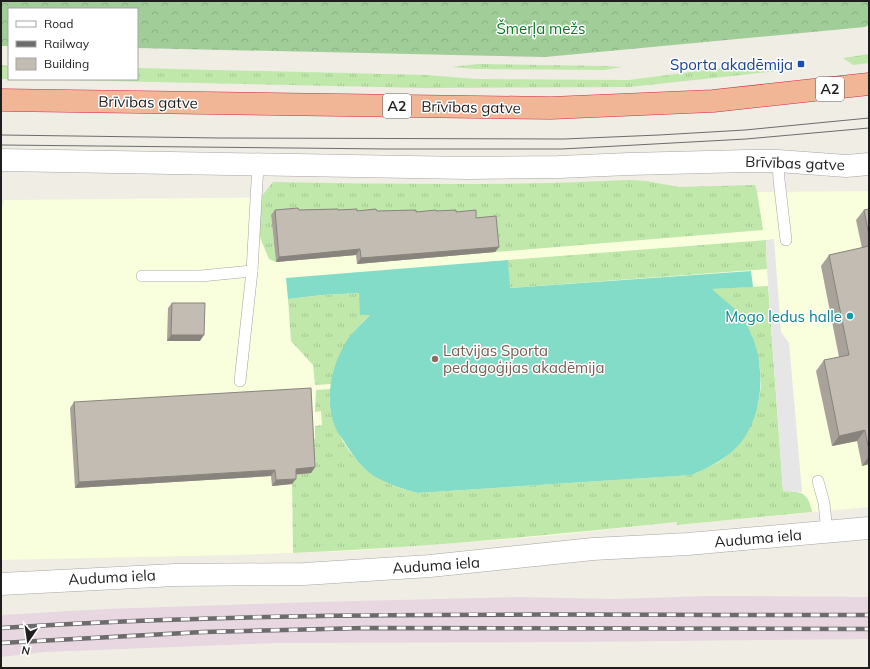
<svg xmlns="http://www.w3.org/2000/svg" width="870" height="669" viewBox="0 0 870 669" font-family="Mulish,sans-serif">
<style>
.education{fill:#f9fedd}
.railway{fill:#e8d6e1}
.grass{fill:url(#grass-tufts)}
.forest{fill:url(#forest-crowns)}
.pitch{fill:#83dcc7}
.parking{fill:#e6e6e6}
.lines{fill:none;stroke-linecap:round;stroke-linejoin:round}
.service-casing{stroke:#a5a5a5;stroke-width:12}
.minor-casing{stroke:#a5a5a5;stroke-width:23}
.trunk-casing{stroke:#d62749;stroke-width:23}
.service{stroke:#fff;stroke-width:11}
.minor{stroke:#fff;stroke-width:22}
.trunk{stroke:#f0b696;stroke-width:22}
.tram{stroke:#6c6c6c;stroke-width:1}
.rail-casing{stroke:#6c6c6c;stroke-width:4.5}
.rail{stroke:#fff;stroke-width:3;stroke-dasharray:9;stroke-linecap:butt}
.wall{fill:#a8a29a}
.shaded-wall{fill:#88847d}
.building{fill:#c3bcb3;stroke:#88847d}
.transit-dot{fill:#1a4fb4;stroke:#fff;stroke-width:1.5}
.culture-dot{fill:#0f9aa8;stroke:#fff;stroke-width:1.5}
.education-dot{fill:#8d6e63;stroke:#fff;stroke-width:1.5}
.labels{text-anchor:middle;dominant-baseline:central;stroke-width:3;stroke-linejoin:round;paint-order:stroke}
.shield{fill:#fff;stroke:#626262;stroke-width:1}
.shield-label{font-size:14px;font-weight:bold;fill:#1e1e1e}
.park-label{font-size:15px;fill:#0d7a27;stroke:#fff}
.transit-label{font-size:15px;fill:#164399;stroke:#fff;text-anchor:end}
.street-label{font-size:15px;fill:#1e1e1e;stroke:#fff}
.culture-label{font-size:15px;fill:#0d838f;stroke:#fff;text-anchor:end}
.education-label{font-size:15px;fill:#785e54;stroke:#fff;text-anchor:start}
</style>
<defs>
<pattern id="grass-tufts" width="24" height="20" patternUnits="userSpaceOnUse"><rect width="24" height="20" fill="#bfe8aa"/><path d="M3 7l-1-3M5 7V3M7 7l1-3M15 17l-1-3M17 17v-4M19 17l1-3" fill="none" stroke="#a4c792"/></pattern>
<pattern id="forest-crowns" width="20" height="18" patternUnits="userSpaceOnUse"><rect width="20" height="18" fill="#a1cd99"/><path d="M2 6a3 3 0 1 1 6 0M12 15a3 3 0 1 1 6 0" fill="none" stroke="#8ab083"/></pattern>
</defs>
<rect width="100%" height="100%" fill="#efede4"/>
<path class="education" d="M869,191V507L677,525V522L548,536L350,551L236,555L1,560V211L4,200Z"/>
<path class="railway" d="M710,596L869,597V639L569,642L274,643L45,652L1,657V615L106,609L317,602L515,597L614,599Z"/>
<g class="grass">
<path d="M869,54V63L853,65L843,58Z"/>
<path d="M775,61L778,71L629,87L425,88L17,79H137V68L426,75L476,79L629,80Z"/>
<path d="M477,64L603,66L622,67L604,70L476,69L452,67Z"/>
<path d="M1,65L9,66V79H1Z"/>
<path d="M629,180L646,181L679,187L755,185L757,192L763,230L495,252L271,216L276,262L269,259L257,230L261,197L273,182C392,184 511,186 629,180Z"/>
<path d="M766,240L767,269L509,288L508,260Z"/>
<path d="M768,286L783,491C801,492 808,491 812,512L677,525V522C549,535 421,548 293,553L292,475L309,439H315V426L322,425L321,411L315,412L316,390L330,389C330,394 329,400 330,404C332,430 355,465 377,478C389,485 404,489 417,493L692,475L719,462L735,449L758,405L761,386L760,367L751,333L711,289Z"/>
<path d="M360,293L370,315C349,334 337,356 331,384L315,385L313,365L291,341L288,299L322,295Z"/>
</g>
<path class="forest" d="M1,1H869V25L865,27L545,57L137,48V9H9V46H1Z"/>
<path class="pitch" d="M508,260L510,288L751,271L753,287L712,289C722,299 735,307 743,319C768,355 767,419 734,450C722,461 707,468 692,475L417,493C404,489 390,485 377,478C363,470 353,456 345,443C343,439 340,436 338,433C323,404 330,369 346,342C352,332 362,324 370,315H360L359,293L322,295L288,299L286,278Z"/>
<path class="parking" d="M774,239L781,332L789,343L802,492L783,491L767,269L766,240Z"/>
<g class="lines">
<defs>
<g id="service">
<path d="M778,161L779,180L786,240"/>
<path d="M142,276H201L252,271"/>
<path d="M240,381L252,271L258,164"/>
<path d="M818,481L824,503L827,531"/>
</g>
<g id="minor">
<path d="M1,160L467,168L559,167L629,164L747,161H778L846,166L869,164"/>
<path d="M1,584L175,575L304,574L430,566L593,549L688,544L869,528"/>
</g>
<path id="trunk" d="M1,100L551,108L713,101L869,84"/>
</defs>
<use href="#service" class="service-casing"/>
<use href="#minor" class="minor-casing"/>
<use href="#trunk" class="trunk-casing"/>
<use href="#service" class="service"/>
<use href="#minor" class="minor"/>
<use href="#trunk" class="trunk"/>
<g class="tram">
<path d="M1,135L220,138L564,139L659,135L745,130L869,118"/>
<path d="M1,145L388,149H562L746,139L869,128"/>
</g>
<defs>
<g id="rail">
<path d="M1,628C290,609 580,616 869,615"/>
<path d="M1,643L203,632L365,628L869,629"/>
</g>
</defs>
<use href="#rail" class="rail-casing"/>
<use href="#rail" class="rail"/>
</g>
<g class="wall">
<path d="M869,209V464L862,466L857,441L832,446L816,371L824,360L839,357L821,266L829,255L862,248L856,220L864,210Z"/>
<path d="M275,210L416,212L436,211L476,218L499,247L495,252L357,264L356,255L276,262L271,215Z"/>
<path d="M172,303L200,341H167L168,308Z"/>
<path d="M74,402L315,467L311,473L296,474L292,484L272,486L271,476L75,488L70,408Z"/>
</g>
<g class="shaded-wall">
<path d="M499,247L495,252L357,264L361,258Z"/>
<path d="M360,249L356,255L276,262L279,257Z"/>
<path d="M171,335H204L200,341H167Z"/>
<path d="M865,430L857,441L832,446L839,436Z"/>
<path d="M869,456V464L862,466Z"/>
<path d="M315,467L311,473L292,475L296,469Z"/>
<path d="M275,470L271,476L75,488L79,482Z"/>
<path d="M296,479L292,484L272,486L276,480Z"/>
</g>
<g class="building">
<path d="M298,208L299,210L338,209V210L357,209V211L376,209L377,211L416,210V212L436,210V211L456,210V212L476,210V218L496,216L499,247L361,258L360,249L279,257L275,210Z"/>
<path d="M869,209V236L864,210Z"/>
<path d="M869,246V451L865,430L839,436L824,360L849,355L829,255Z"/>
<path d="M172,303H205L204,335H171Z"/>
<path d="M311,388L315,467L296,469V479L276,480L275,470L79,482L74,402Z"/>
</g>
<rect class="transit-dot" x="797" y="60" width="8" height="8" rx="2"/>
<circle class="culture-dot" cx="850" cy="316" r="4"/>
<circle class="education-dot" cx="435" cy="359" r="4"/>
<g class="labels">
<g class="shield">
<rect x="816" y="77" width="28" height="24" rx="3"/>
<rect x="383" y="94" width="28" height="24" rx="3"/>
</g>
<g class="shield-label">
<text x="830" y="89">A2</text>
<text x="397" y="106">A2</text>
</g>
<g class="park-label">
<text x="541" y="28">Šmerļa mežs</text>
</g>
<g class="transit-label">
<text x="793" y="64">Sporta akadēmija</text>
</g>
<g class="street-label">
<text transform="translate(148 102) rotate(1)">Brīvības gatve</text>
<text transform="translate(471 107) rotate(1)">Brīvības gatve</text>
<text transform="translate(795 163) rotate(2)">Brīvības gatve</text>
<text transform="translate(758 538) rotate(-5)">Auduma iela</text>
<text transform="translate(436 565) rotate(-4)">Auduma iela</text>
<text transform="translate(112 577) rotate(-3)">Auduma iela</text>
</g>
<g class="culture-label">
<text x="842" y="316">Mogo ledus halle</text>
</g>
<g class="education-label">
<text x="443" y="350">Latvijas Sporta<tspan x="443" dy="17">pedagoģijas akadēmija</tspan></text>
</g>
</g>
<rect width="870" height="669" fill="none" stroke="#1e1e1e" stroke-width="4"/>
<rect x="8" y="8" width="130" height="72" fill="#ffffff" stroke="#a5a5a5"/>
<rect x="16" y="21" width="20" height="6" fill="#ffffff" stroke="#a5a5a5"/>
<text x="44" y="28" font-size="12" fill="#1e1e1e">Road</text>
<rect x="16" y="41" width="20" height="6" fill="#6c6c6c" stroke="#a5a5a5"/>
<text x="44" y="48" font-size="12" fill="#1e1e1e">Railway</text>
<rect x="16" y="58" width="20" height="12" fill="#c3bcb3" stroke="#a5a5a5"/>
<text x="44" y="68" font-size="12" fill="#1e1e1e">Building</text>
<g transform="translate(28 641) rotate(193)" stroke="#ffffff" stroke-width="3" paint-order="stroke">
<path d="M0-3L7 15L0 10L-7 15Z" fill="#1e1e1e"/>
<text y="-6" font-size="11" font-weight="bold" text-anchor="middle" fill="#1e1e1e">N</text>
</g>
</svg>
